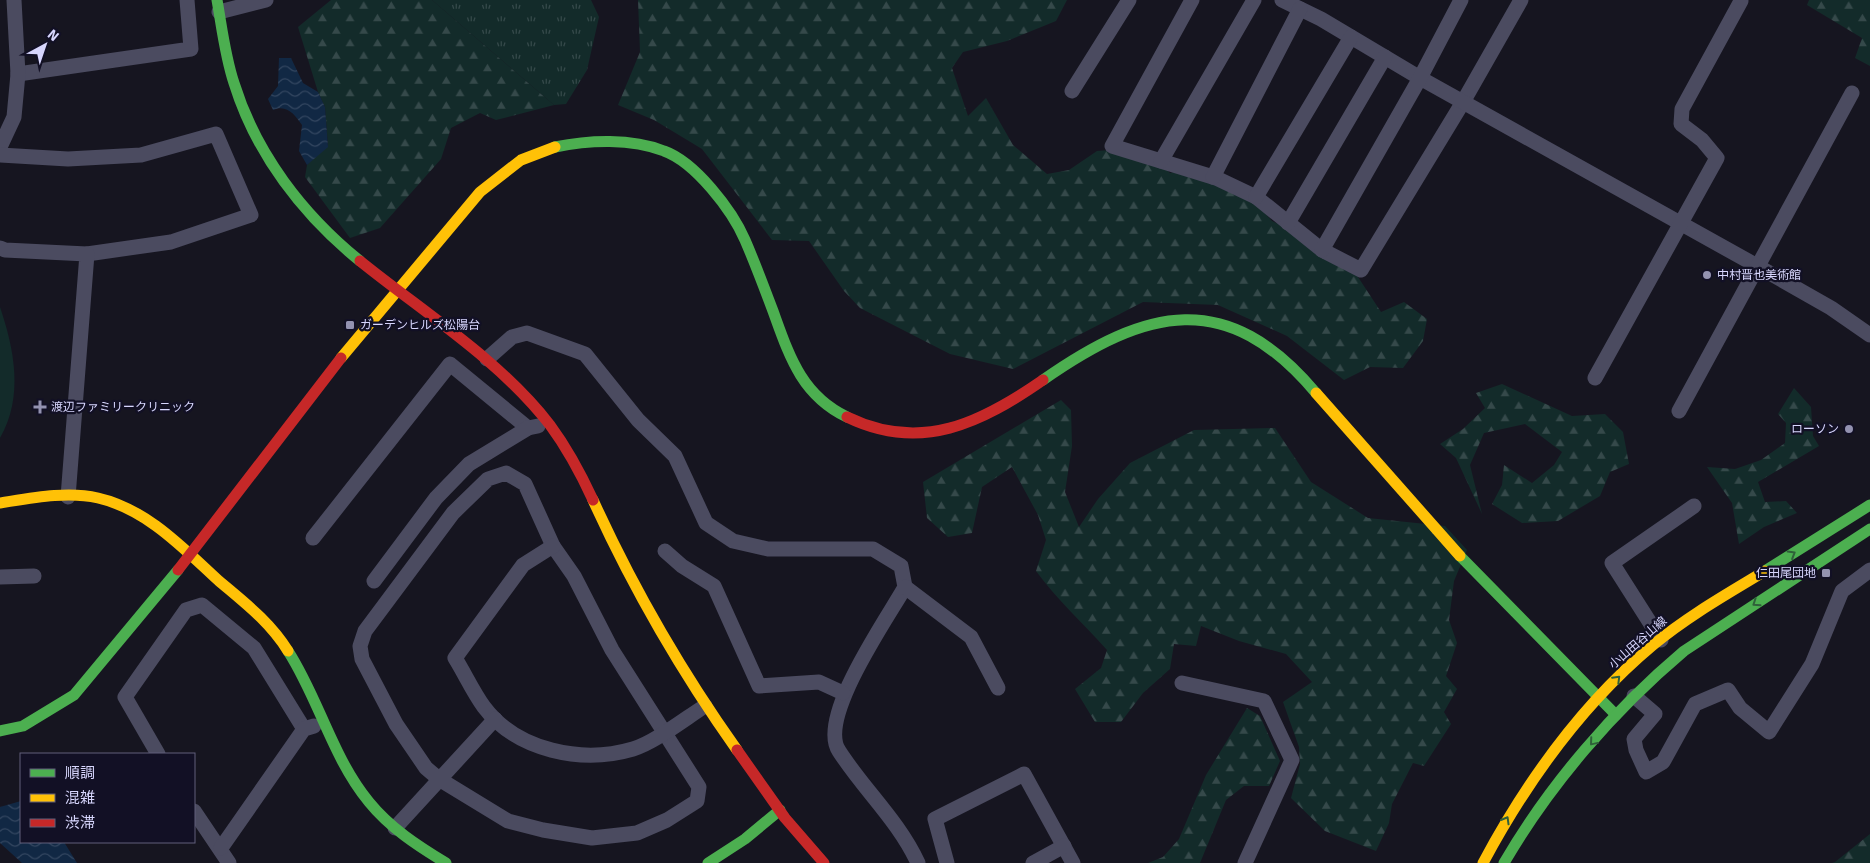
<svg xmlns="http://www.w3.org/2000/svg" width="1870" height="863" viewBox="0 0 1870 863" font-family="Signika,'Noto Sans JP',sans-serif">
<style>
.grass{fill:#132b2a}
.forest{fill:url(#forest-firs)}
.park{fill:url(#park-tufts)}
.water{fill:url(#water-waves)}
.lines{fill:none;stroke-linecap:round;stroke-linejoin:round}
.street{stroke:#4b4b60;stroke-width:15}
.fast{stroke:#4caf50;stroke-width:11}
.slow{stroke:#ffc107;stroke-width:11}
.jam{stroke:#c62828;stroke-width:11}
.oneway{stroke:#2f603a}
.poi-dot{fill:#9392b0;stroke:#121025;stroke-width:2}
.labels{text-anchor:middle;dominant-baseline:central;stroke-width:4.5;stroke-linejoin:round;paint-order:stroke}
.poi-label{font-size:12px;fill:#d7d6fd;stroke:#121025;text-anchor:start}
.street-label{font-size:12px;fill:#d7d6fd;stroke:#121025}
</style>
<defs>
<pattern id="forest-firs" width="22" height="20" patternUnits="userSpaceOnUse" patternTransform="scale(1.25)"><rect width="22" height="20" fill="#132b2a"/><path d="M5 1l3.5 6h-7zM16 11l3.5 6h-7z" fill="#35494a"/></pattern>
<pattern id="park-tufts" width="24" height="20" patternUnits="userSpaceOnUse" patternTransform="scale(1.25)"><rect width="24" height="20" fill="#132b2a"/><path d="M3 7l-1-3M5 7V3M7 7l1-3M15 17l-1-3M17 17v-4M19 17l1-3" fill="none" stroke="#35494a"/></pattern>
<pattern id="water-waves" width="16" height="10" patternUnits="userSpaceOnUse" patternTransform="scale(1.25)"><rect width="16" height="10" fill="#112844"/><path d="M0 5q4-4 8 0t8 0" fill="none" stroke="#334660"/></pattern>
</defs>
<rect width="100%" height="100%" fill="#161520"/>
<path class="grass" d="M0,307C14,349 24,396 0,438Z"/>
<g class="forest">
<path d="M331,0H432L554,105L496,120L480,113L451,128L441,159L380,228L350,238L305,177L307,165L328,146L325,107L318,92L298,27Z"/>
<path d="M638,0H1067L1056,21L1007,41L963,52L952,68L968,116L986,98L1013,145L1047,174L1069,170L1097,151L1123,149L1156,159L1170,173L1190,168L1251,198L1272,221L1316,242L1356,274L1381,312L1404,302L1427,319L1423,341L1403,368L1370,367L1344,380L1287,336L1218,305L1143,302L1013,369L950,354L860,308L844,291L809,241L772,240L702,149L654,120L618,105L640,52Z"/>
<path d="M1809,0H1870V66L1855,58L1862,38L1807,5Z"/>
<path d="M1502,384L1572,416L1605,414L1623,432L1629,464L1610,472L1600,496L1558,521L1522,523L1492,504L1502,485L1504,465L1532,483L1554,465L1562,452L1525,424L1484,433L1470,465L1482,514L1456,458L1440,444L1463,429L1485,408L1476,393Z"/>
<path d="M1794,388L1811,407L1813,436L1819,446L1758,482L1765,502L1786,501L1797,513L1764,527L1739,544L1732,503L1707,467L1735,469L1761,460L1785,443L1786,423L1778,414Z"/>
<path d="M1061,400L1071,410L1072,446L1065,492L1079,527L1098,499L1130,463L1194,430L1275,428L1311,482L1368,518L1445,526L1467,550L1454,581L1449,620L1457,643L1446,676L1457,689L1444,712L1451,724L1424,766L1413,763L1392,804L1389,823L1376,851L1325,831L1291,798L1300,764L1299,747L1283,702L1312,682L1286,654L1239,641L1201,626L1196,646L1174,644L1170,669L1143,693L1121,722H1095L1075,689L1101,668L1107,650C1083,623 1057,600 1036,571L1046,540L1038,515L1012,467L982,487L972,533L948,537L927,518L923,482Z"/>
<path d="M1247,708L1260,716L1280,761L1269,786H1244L1226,800L1200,863H1148L1163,857L1179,839L1206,775Z"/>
<path d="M1870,834V863H1832L1835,862Z"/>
</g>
<path class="park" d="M432,0H591L599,17L587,70L566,104L554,105Z"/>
<g class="water">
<path d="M279,58H291L303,83L318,92L325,107L328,147L307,165L299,151L302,125C295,115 287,104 273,110L268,99L278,86Z"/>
<path d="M21,801V842H64L77,863H22L0,843V807Z"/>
</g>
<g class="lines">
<g class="street">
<path d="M1192,0L1112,146L1216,178L1256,197L1322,250L1361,270L1463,102L1521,0"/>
<path d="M1282,0L1321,19L1420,78L1759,267L1831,308L1870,335"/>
<path d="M219,12L266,0"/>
<path d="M18,74L191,49L187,0"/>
<path d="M1072,91L1129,0"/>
<path d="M0,147L14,117L18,74L14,0"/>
<path d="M0,155L68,159L141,155L216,134L251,215L171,242L87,254"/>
<path d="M1161,161L1254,0"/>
<path d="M1213,177L1300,9"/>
<path d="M1256,197L1351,37"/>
<path d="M1288,223L1385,57"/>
<path d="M0,248L5,250L87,254L68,497"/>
<path d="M1322,250L1420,78L1461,0"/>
<path d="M487,359L512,337L527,333L585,354L638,420L675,456L706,523L733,541L768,549H873L901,566L905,587C887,619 817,718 839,751C864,790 898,820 918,863"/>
<path d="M1595,378L1717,158L1702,140L1681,124L1682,109L1741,1"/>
<path d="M1679,411L1852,93"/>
<path d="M506,473L525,484L553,546L574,576L612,650L699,787L697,801L667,820L637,833L592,838L543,830L508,821L439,779L426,768L396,724L362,659L360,646L365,631L453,513L488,479Z"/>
<path d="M313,538L450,364L528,428"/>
<path d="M553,546L523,565L455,658C465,674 473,692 484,707C517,751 582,764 633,749C654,743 686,718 705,706"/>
<path d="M665,551L682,566L714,586L759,686L819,682L843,693"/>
<path d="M0,577L34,576"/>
<path d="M374,581L436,498L469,464L528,428L538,426"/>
<path d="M905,587L971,637L998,688"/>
<path d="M1661,640L1612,563L1694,506"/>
<path d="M1182,683L1264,701L1292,760L1245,863"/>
<path d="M1634,696L1655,714L1634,739L1636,750L1646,772L1663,762L1695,704L1728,690L1740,708L1769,732L1812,664L1842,591L1870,570"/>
<path d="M158,754L125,697L186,610L202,605L254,648L304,729"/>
<path d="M194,811L229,863"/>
<path d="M395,828L495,719"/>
<path d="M221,848L304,729L314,726"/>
<path d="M947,863L935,819L1024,774L1073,863"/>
<path d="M1033,863L1064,846"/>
</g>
<g class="fast">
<path d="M217,0C222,28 225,56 234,83C256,154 303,215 360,261"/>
<path d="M555,147C589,140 631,138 664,151C695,162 732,210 745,240C755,263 764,287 773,311C789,355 801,395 847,417"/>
<path d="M1043,380C1146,308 1227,287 1316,393"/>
<path d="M1460,556L1616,715"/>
<path d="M1765,571L1870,505"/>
<path d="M288,651C319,699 332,757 369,802C390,828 418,846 446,863"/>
<path d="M0,731L23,726L74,695L178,570"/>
<path d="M708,863L745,839L780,810"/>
<path d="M1504,863C1550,784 1614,710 1684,651L1870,529"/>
</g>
<g class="slow">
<path d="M341,358L480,192L521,160L555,147"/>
<path d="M1316,393L1460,556"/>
<path d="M593,500C633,588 681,671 737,750"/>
<path d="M0,503C32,498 67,491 98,498C147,509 184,549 219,581C245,603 270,622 288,651"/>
<path d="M1483,863C1527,781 1581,705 1653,645C1688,616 1727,594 1765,571"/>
</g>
<g class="jam">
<path d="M360,261C423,312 500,360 550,425C567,448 581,474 593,500"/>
<path d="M847,417C921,453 981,423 1043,380"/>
<path d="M178,570L341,358"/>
<path d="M737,750L785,818L824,863"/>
</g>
</g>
<defs><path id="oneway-chevron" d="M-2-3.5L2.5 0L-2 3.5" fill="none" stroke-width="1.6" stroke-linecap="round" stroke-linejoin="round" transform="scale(1.25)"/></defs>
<g class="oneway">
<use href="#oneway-chevron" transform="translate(1792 554) rotate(-31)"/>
<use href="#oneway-chevron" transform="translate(1756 603) rotate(146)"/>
<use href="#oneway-chevron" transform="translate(1617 679) rotate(-45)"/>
<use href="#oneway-chevron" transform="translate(1593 742) rotate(130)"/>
<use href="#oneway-chevron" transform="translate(1506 820) rotate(-60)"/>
</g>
<g class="poi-dot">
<circle cx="1707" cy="275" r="5"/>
<rect x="345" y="320" width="10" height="10" rx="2.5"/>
<path d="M37.5 399.5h5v5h5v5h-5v5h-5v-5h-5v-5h5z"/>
<circle cx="1849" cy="429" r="5"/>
<rect x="1821" y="568" width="10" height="10" rx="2.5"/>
</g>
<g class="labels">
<g class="poi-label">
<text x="1717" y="275">中村晋也美術館</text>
<text x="360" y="325">ガーデンヒルズ松陽台</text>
<text x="51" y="407">渡辺ファミリークリニック</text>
<text x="1839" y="429" text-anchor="end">ローソン</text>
<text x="1816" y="573" text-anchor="end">仁田尾団地</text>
</g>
<g class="street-label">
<text transform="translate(1638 643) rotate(-41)">小山田谷山線</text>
</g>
</g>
<rect x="20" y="753" width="175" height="90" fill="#121025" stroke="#615f7b"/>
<rect x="30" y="769" width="25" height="8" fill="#4caf50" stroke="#615f7b"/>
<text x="65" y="778" font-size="15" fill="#d7d6fd">順調</text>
<rect x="30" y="794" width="25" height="8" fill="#ffc107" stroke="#615f7b"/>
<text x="65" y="803" font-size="15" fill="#d7d6fd">混雑</text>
<rect x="30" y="819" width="25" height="8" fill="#c62828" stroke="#615f7b"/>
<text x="65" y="828" font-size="15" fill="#d7d6fd">渋滞</text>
<g transform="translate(45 45) rotate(40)" stroke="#121025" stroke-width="4" paint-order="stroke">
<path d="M0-4L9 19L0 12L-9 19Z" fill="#d7d6fd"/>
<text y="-8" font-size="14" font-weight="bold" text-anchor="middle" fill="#d7d6fd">N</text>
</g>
</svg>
